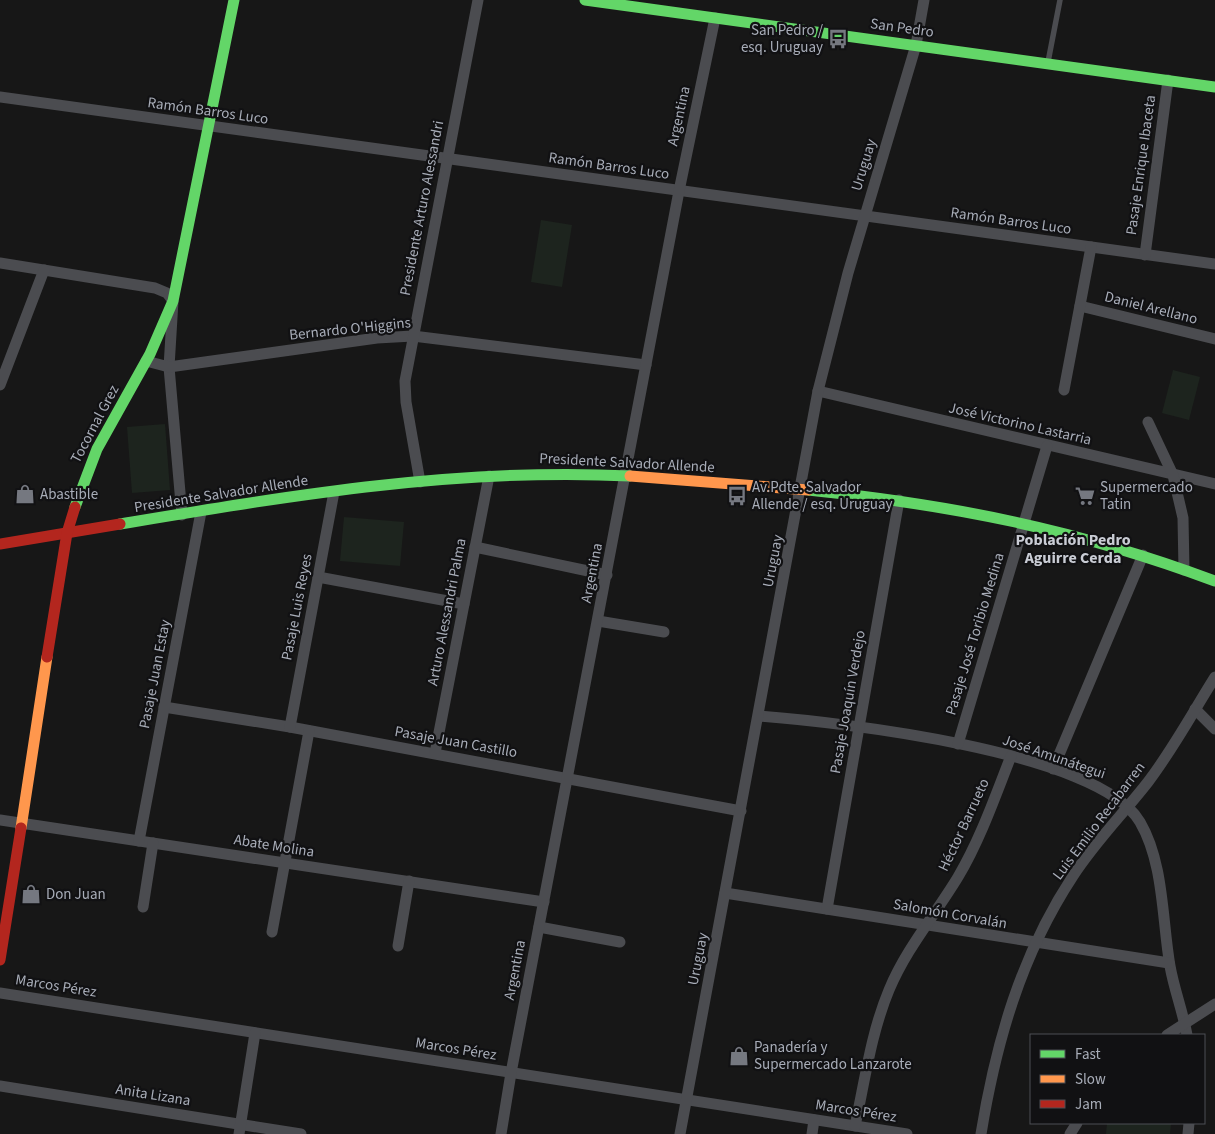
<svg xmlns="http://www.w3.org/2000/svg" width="1215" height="1134" viewBox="0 0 1215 1134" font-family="'Source Sans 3',sans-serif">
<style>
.green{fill:#1d241e}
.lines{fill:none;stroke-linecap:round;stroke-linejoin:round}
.lane{stroke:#4b4c50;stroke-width:5.5}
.street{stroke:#4b4c50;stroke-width:11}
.fast{stroke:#63d668;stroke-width:11}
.slow{stroke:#ff974d;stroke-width:11}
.jam{stroke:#b3261e;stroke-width:11}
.labels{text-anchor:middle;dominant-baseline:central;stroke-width:4.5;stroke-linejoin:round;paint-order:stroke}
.street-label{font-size:15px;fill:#a8adb8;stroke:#111113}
.poi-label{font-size:15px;fill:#a8adb8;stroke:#111113;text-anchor:start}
.neighbourhood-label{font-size:16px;font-weight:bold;fill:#c9ccd4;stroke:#111113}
</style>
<rect width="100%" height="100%" fill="#171717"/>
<g class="green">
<path d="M541,220L572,225L562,287L531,282Z"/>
<path d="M1173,370L1200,377L1189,420L1162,413Z"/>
<path d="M165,424L170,490L132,493L127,427Z"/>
<path d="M344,517L404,522L400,566L340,561Z"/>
<path d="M1107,1123H1171L1170,1134H1106Z"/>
</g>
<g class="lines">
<path class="lane" d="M1048,62L1060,0"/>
<g class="street">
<path d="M0,97L1215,264"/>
<path d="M1145,255L1168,80"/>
<path d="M0,263L155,288L167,293L173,301L169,367L182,515"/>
<path d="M1080,306L1215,339"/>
<path d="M146,361L169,367L377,338L413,336L646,365"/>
<path d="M0,385L44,270"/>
<path d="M1064,390L1091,247"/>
<path d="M818,391L1215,484"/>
<path d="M1148,422L1173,475L1183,518L1184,570"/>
<path d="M420,482L406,402L405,381L478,0"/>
<path d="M475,547L607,575"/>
<path d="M318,577L464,604"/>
<path d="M598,621L664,632"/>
<path d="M164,707L290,727L741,811"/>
<path d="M1195,709L1215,729"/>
<path d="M759,716C838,722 1099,751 1140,822C1164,863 1162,920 1170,966C1174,989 1183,1012 1187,1035"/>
<path d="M290,727L334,492"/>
<path d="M958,744L1047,446"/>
<path d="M435,753L489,476"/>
<path d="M1053,769L1143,555"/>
<path d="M0,820L544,902"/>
<path d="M139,841L201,512"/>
<path d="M725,893L1169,963"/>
<path d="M143,907L153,843"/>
<path d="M827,909L899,500"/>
<path d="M539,927L620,942"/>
<path d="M272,932L309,731"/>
<path d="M398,946L409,881"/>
<path d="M0,993L907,1134"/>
<path d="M1167,1035L1215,1004"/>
<path d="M0,1086L301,1134"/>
<path d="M855,1126C865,1080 871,1033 889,990C906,949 935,915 958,877C980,840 995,797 1011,756"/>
<path d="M239,1134L255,1033"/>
<path d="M501,1134L511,1073L679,191L715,18"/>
<path d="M680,1134L818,391L848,273L916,45L924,0"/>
<path d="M812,1134L814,1120"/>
<path d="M981,1134C996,1042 1021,955 1073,876C1095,842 1123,814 1148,782C1173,749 1193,712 1215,677"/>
<path d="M1070,1134L1077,1123"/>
<path d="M1188,1134L1189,1123"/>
</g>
<g class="fast">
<path d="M585,0L1215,87"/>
<path d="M808,490C953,505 1079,530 1215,581"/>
<path d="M75,507L97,449L150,354L173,301L234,0"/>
<path d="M120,524C289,496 459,467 630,476"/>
</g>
<g class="slow">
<path d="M630,476L808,490"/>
<path d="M21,828L47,657"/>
</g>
<g class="jam">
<path d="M0,544L120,524"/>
<path d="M47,657L67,533L75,507"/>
<path d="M0,960L21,828"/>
</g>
</g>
<defs>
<symbol id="bus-bare" viewBox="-9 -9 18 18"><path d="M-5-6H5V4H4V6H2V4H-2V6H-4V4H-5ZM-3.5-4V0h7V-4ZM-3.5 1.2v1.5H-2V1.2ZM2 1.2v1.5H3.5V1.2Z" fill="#757880" stroke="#111113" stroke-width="2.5" paint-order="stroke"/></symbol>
<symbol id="shop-bare" viewBox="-9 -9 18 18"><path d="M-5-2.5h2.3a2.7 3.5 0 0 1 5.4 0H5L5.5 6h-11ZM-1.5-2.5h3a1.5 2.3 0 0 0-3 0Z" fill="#757880" stroke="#111113" stroke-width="2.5" paint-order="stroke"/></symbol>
<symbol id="supermarket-bare" viewBox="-9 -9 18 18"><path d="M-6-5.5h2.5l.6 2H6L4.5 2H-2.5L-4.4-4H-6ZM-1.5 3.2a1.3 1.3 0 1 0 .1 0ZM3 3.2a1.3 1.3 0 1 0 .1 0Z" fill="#757880" stroke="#111113" stroke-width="2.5" paint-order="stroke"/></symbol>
</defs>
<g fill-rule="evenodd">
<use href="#bus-bare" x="824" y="25" width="28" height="28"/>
<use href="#shop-bare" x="11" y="480" width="28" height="28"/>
<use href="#bus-bare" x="723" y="482" width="28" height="28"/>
<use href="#supermarket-bare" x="1071" y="482" width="28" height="28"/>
<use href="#shop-bare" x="17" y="880" width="28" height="28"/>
<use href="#shop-bare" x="725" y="1042" width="28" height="28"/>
</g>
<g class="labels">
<g class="street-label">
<text transform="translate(902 28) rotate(8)">San Pedro</text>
<text transform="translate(208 111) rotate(8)">Ramón Barros Luco</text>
<text transform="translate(679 116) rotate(-78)">Argentina</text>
<text transform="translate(864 165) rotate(-73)">Uruguay</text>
<text transform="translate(1141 165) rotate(-82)">Pasaje Enrique Ibaceta</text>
<text transform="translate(609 166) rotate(8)">Ramón Barros Luco</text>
<text transform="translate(422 208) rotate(-79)">Presidente Arturo Alessandri</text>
<text transform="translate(1011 221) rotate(8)">Ramón Barros Luco</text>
<text transform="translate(1151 308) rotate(14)">Daniel Arellano</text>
<text transform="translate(350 329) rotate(-6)">Bernardo O'Higgins</text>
<text transform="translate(95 424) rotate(-62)">Tocornal Grez</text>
<text transform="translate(1020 424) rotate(13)">José Victorino Lastarria</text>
<text transform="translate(627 463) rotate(3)">Presidente Salvador Allende</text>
<text transform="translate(221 494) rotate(-9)">Presidente Salvador Allende</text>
<text transform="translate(773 561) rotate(-79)">Uruguay</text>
<text transform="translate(592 573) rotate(-79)">Argentina</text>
<text transform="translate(297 607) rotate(-79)">Pasaje Luis Reyes</text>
<text transform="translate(447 612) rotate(-79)">Arturo Alessandri Palma</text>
<text transform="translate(975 634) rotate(-73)">Pasaje José Toribio Medina</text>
<text transform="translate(155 674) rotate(-79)">Pasaje Juan Estay</text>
<text transform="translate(848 702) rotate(-80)">Pasaje Joaquín Verdejo</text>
<text transform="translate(456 742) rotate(10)">Pasaje Juan Castillo</text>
<text transform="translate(1054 757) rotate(19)">José Amunátegui</text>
<text transform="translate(1099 821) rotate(-53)">Luis Emilio Recabarren</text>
<text transform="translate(964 825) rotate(-65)">Héctor Barrueto</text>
<text transform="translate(274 846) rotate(9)">Abate Molina</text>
<text transform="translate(950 914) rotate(10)">Salomón Corvalán</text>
<text transform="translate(698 959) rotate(-79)">Uruguay</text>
<text transform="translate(515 970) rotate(-79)">Argentina</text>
<text transform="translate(56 986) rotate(9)">Marcos Pérez</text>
<text transform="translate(456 1049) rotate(9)">Marcos Pérez</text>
<text transform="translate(153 1095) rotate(9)">Anita Lizana</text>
<text transform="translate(856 1111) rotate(9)">Marcos Pérez</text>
</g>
<g class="poi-label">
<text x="823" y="30" text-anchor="end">San Pedro /<tspan x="823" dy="17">esq. Uruguay</tspan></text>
<text x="752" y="487">Av.Pdte. Salvador<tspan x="752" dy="17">Allende / esq. Uruguay</tspan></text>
<text x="1100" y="487">Supermercado<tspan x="1100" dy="17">Tatin</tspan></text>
<text x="40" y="494">Abastible</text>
<text x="46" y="894">Don Juan</text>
<text x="754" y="1047">Panadería y<tspan x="754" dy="17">Supermercado Lanzarote</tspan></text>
</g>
<g class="neighbourhood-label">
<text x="1073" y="540">Población Pedro<tspan x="1073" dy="18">Aguirre Cerda</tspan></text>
</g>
</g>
<rect x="1030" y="1034" width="175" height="90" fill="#111113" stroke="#4d4f55"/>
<rect x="1040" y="1050" width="25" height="8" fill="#63d668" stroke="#4d4f55"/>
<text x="1075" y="1059" font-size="15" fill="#a8adb8">Fast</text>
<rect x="1040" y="1075" width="25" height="8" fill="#ff974d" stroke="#4d4f55"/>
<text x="1075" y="1084" font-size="15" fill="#a8adb8">Slow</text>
<rect x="1040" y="1100" width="25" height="8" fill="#b3261e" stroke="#4d4f55"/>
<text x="1075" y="1109" font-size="15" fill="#a8adb8">Jam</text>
</svg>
